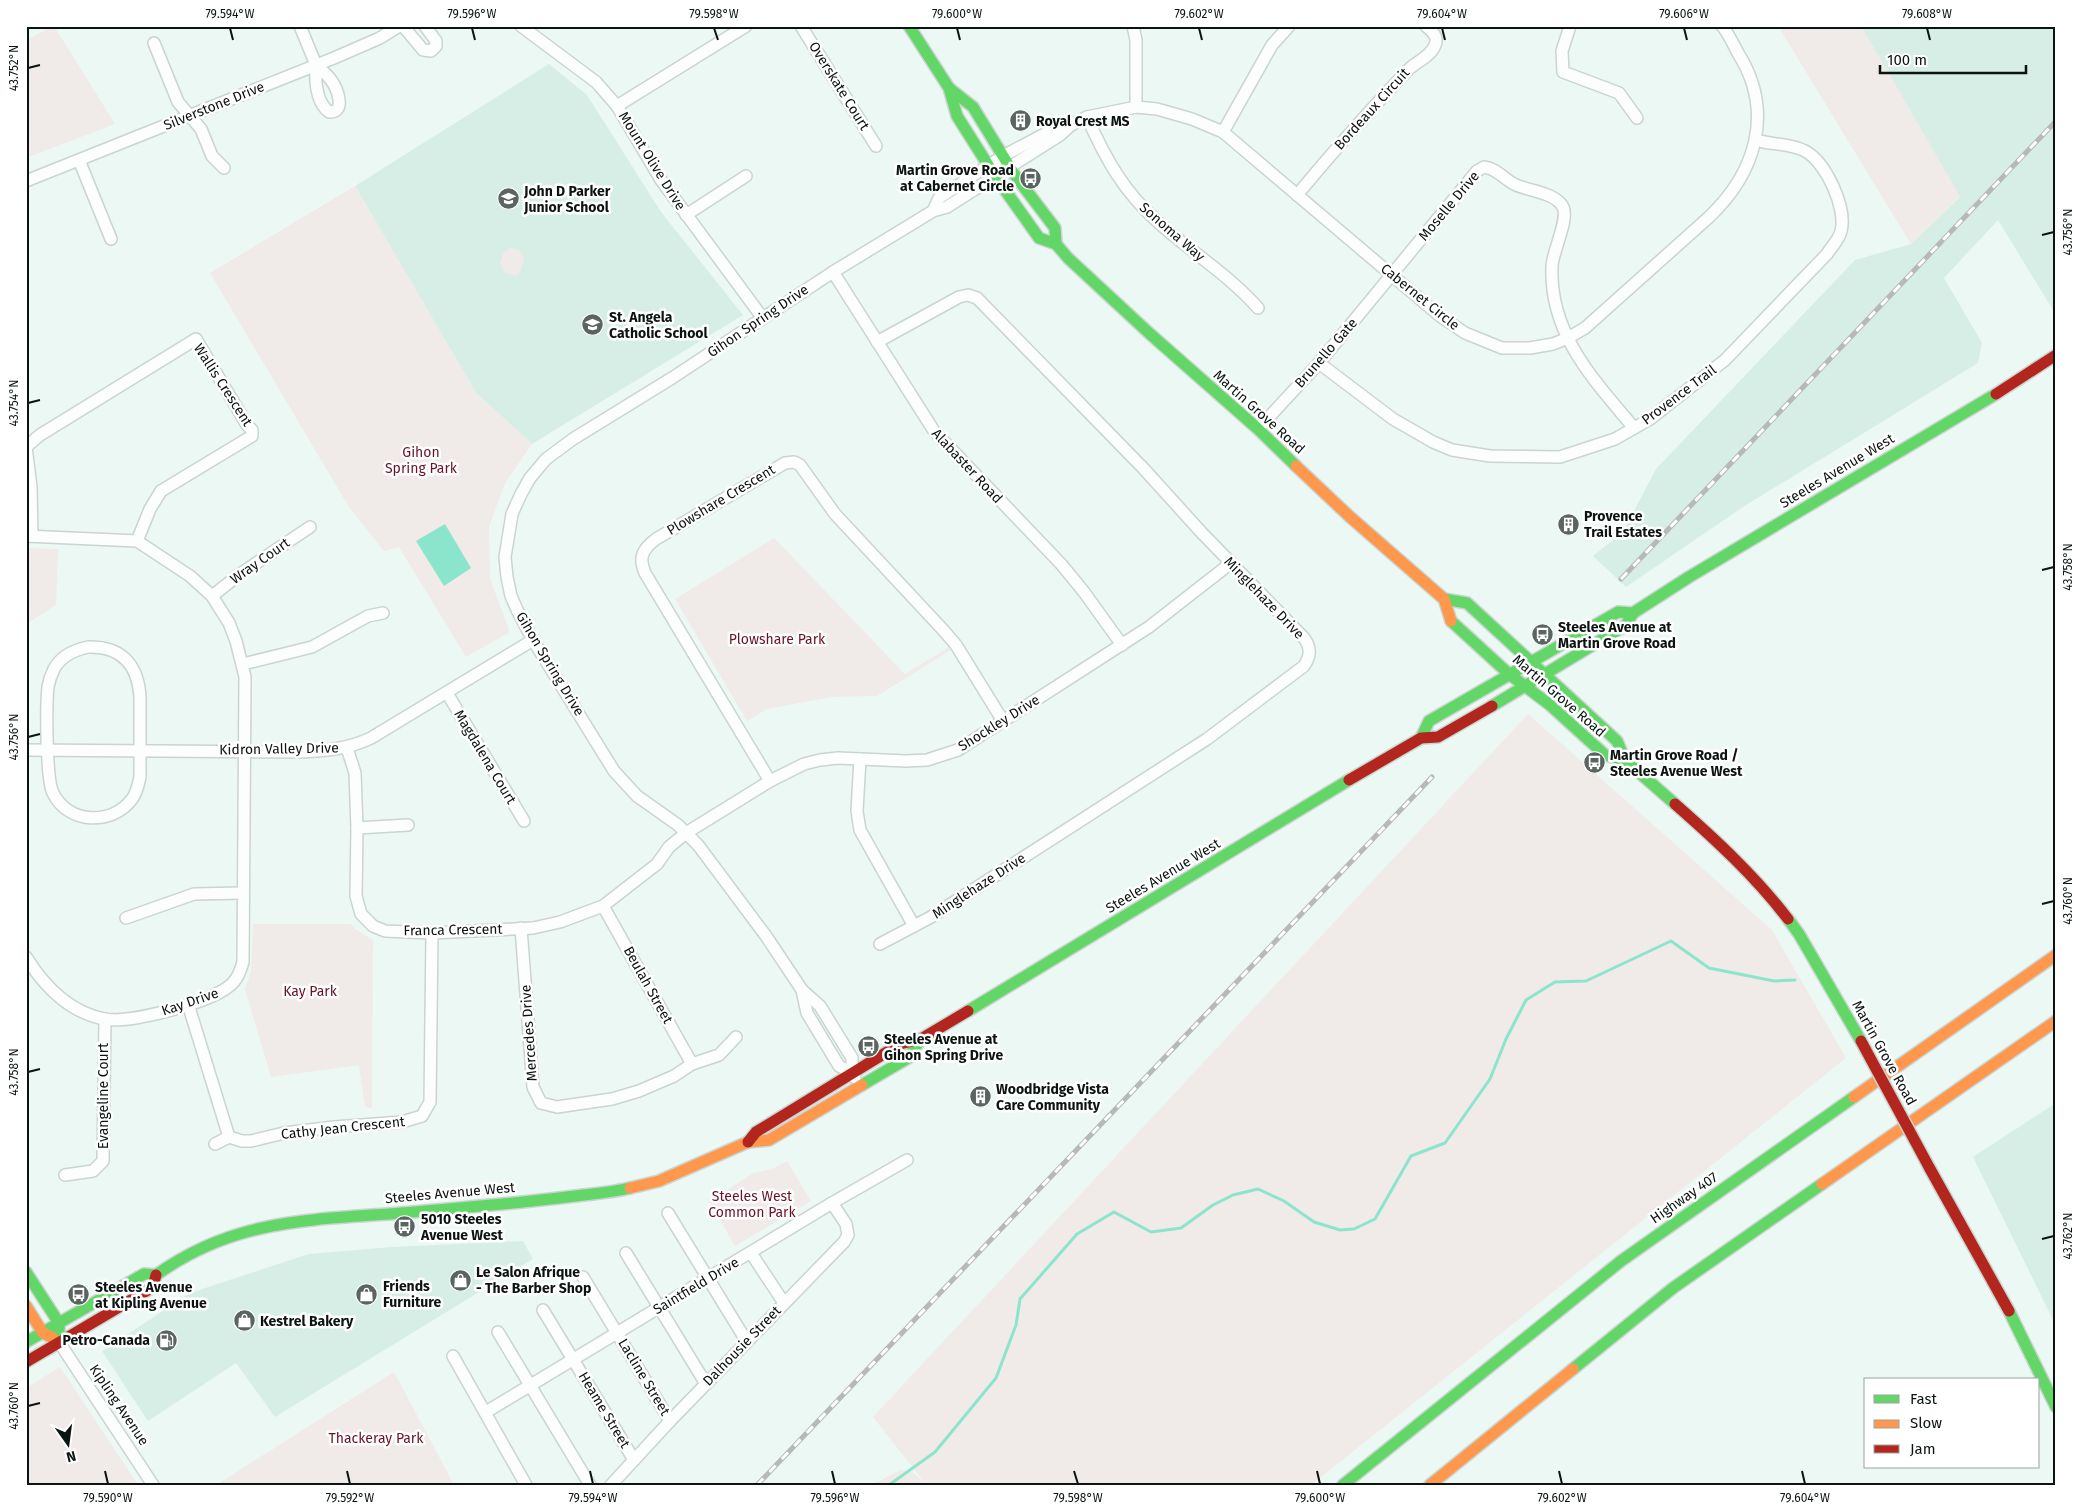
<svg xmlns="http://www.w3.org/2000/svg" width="2082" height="1511" viewBox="0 0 2082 1511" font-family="'Fira Sans',sans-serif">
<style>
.built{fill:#d7eee7}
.green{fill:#f0eae9}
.water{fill:#8be5cd}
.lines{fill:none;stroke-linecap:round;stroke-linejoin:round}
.stream{stroke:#8be5cd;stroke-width:3}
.street-casing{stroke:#cad4d0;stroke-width:14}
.fast-casing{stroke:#cad4d0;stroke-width:14}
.slow-casing{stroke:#cad4d0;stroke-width:14}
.jam-casing{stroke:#cad4d0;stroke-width:14}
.street{stroke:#fcfefd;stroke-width:11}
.fast{stroke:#63d668;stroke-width:11}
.slow{stroke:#ff974d;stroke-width:11}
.jam{stroke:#b3261e;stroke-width:11}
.rail-casing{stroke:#b6b9b8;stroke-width:5}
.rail{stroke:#fff;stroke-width:3;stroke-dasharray:9;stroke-linecap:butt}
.jam-bridge-casing{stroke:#cad4d0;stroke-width:14;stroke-linecap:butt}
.jam-bridge{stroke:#b3261e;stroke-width:11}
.ticks{fill:none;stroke:#0b1411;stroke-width:2}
.labels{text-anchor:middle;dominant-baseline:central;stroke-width:5;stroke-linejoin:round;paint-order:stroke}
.street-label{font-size:14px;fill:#0b1411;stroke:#fff}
.poi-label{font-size:14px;font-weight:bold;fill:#0b1411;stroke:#fff;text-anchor:start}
.park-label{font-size:14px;fill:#691129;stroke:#fff}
.neatline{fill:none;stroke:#0b1411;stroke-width:2}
.ticks-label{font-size:12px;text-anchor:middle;fill:#0b1411}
</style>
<rect width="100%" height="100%" fill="#ecf8f4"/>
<g class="built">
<path d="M1861,26H2056V315L1998,220L1944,278L1982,343L1978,363L1746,505L1626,587L1593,556L1623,532L1656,469L1855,260L1911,244L1960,197Z"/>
<path d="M549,64L587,95L661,212L743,315L532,444L476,393L355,186Z"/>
<path d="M2056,1103V1326L1973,1157Z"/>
<path d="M523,1241L533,1259L275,1417L236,1363L148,1421L102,1351L190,1293L309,1254L391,1247Z"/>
</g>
<g class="green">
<path d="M52,26H54L115,124L26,158V41Z"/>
<path d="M1778,26H1861L1960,196L1911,244Z"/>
<path d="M355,186L476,393L532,444L505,483L489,526L490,579L510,632L466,657L399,547L384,551L349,507L210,273Z"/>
<path d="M510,248L519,250L524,258L520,273L516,276L505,273L500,263L503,253Z"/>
<path d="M774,538L905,674L949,647L951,650L877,696L831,697L767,709L747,721L675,599Z"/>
<path d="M26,548L58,549L56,605L26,624Z"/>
<path d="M1528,714L1772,930L1846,1058L1311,1485H871L901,1470L912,1472L925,1483L873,1417Z"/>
<path d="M253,924H351L355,929L373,940L372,1108L365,1107L359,1065L271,1077L245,989L251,971Z"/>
<path d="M787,1161L811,1201L735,1246L708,1199L724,1192L753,1173L772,1169Z"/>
<path d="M60,1367L138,1485H26V1388Z"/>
<path d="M394,1372L454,1485H216Z"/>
</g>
<path class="water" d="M445,524L471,568L444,586L416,541Z"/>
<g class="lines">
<path class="stream" d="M889,1485L935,1452L996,1378L1016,1325L1020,1299L1077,1234L1114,1212L1151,1232L1181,1228L1213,1205L1233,1195L1258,1189L1284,1201L1314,1222L1340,1230L1354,1229L1375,1219L1411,1156L1445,1143L1490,1079L1506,1039L1526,1000L1555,982L1586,981L1671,941L1709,968L1774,981L1795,980"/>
<defs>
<g id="street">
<path d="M300,26L316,65"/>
<path d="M403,26L423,50L431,51L436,46V41L425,26"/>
<path d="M521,26L596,82L617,106L661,180L762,317"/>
<path d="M801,26L876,146"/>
<path d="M1133,26L1136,40V107"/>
<path d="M1570,26L1562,51L1563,72L1619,93L1637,118"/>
<path d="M154,43L178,102L201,129L212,156L224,168"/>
<path d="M316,65C321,70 327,74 331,80C337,88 347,113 329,112C316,102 315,80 316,65Z"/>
<path d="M617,106L746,26"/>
<path d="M1087,117C1106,160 1124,192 1159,223C1191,252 1229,275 1258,308"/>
<path d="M1223,132L1272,45L1289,26"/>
<path d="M79,160L111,239"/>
<path d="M26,181L334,58L380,38L399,26"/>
<path d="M1297,195C1332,153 1369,111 1407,71C1415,62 1431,57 1435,45C1439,37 1432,31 1426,26"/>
<path d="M933,211L939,198L1003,156L1056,128L1071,125L1087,117L1136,107L1157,109L1192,119L1223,132L1440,316L1465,333L1502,348H1530L1553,344L1568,338L1585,328L1708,218C1756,173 1775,112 1738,53C1733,44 1729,34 1722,26"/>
<path d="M686,215L746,176"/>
<path d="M833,272L934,431L1061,564L1084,592L1122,645"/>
<path d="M877,342L959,297L968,295L977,298L1144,469L1201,532L1304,638C1311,648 1311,655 1304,666L1207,739L931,917L880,944"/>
<path d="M1319,363L1393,419L1433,442L1452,450L1490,456L1560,457L1615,439L1650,419L1725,360L1827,254C1832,246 1839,240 1841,231C1847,208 1826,162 1805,151C1790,143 1771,145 1756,140"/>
<path d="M1258,429L1319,363L1477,171L1484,167C1497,168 1504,180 1516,185C1530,191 1556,193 1563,207C1569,220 1553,250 1552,266C1549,334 1594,380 1634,428"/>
<path d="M26,536L137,541L190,576L212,596L229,623L236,641L245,677L243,962C240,972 237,981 228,987C208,1003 129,1024 104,1019C69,1012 44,986 26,957"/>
<path d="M32,536L31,487L26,447L40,435L196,339L247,425L252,430V436L161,491L150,509L137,541"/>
<path d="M212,596L240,574L310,527"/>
<path d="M88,647C121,646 138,664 140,697V777C138,785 137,793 132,799C112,826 68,824 53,793C46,779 46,706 48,687C49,681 51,675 54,669C61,656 74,650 88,647Z"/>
<path d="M243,664L312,647L368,616L383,613"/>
<path d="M447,693L524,821"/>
<path d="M347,748L355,773L357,828L356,896L361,914L373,926L385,931L432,933L533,928L560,922L603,906L657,864L669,847L686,833L770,781L804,764L820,760L838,758L906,761L927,760L958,750L1149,627L1231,563"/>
<path d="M26,750L299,752C325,751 348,749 371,738L533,640"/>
<path d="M860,759L857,811L860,830L914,926"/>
<path d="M770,781L645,573C638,557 643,549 656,539L785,463L794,462L800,465L835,514L945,632L956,645L1003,721"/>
<path d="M357,828L408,825"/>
<path d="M603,906L692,1064"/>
<path d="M126,918L194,894L242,893"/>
<path d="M521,928L533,1087L541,1103L557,1107L612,1099L639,1091L674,1076L692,1064L719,1055L736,1037"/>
<path d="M802,990L807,1013L839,1066L852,1073"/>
<path d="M188,1004L229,1137"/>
<path d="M855,1078L852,1073V1058L820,1006L802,990L766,936L698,845L678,825L637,796L614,771L533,640L518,612L511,596L507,577L505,557L512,514L521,494L530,478L546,459L573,439L672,378L833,272L933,211L947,207L1060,135L1071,125"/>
<path d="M215,1144L229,1137L242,1141H251L284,1133L334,1127L402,1122L422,1116L430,1102L432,933"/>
<path d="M65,1175L93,1171L103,1161L105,1019"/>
<path d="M668,1213L747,1342"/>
<path d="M626,1253L706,1384"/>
<path d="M751,1253L784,1303"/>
<path d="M583,1277L670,1421"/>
<path d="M543,1310L634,1460"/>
<path d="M498,1332L590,1485"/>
<path d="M59,1342L153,1485"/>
<path d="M453,1356L526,1485"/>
<path d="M486,1412L832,1203L907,1160"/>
<path d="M611,1485L670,1421L844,1242L848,1235L846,1224L832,1203"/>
</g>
<g id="fast">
<path d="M909,26L949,88L957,116L995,176L1039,238L1056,244L1068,258L1149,333L1258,429L1296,466"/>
<path d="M949,88L973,107L1014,174L1055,228L1056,244"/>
<path d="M1444,599L1467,603L1617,741L1625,760L1675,804"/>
<path d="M1451,621L1509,674L1550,705L1605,755L1625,760"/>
<path d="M1492,706L1626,625L1633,613L1689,577L1996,394"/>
<path d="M1421,738L1429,721L1618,612L1633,613"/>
<path d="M1788,919L1799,934L1861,1041"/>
<path d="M968,1011L1349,780"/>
<path d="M862,1085L908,1058L921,1039"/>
<path d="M26,1272L59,1323V1333"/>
<path d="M2009,1311L2056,1407"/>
<path d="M26,1342L144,1274L156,1275C234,1219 309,1220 401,1213C457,1208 512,1204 567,1197C588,1194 610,1193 630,1188"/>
<path d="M1573,1369L1673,1288L1822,1184"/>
<path d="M1343,1485L1621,1261L1854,1097"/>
</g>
<g id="slow">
<path d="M1296,466L1349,516L1444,599L1451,621"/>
<path d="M1854,1097L2056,955"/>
<path d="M1822,1184L2056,1021"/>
<path d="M630,1188L659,1181L748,1142L769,1140L862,1085"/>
<path d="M26,1306L43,1333L53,1338"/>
<path d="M1430,1485L1573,1369"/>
</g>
<g id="jam">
<path d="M1996,394L2056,355"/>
<path d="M1349,780L1421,738L1438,737L1492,706"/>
<path d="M1675,804C1716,840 1755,876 1788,919"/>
<path d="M748,1142L756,1132L900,1044L921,1039L968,1011"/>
<path d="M1929,1167L2009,1311"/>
<path d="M26,1362L153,1287L156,1275"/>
</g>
</defs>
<use href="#street" class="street-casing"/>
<use href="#fast" class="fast-casing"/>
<use href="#slow" class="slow-casing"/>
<use href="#jam" class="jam-casing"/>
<use href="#street" class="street"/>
<use href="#fast" class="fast"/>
<use href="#slow" class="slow"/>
<use href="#jam" class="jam"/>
<defs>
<g id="rail">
<path d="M1621,579L2056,121"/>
<path d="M757,1485L1432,777"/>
</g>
</defs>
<use href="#rail" class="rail-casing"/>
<use href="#rail" class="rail"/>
<defs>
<path id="jam-bridge" d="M1861,1041L1929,1167"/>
</defs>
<use href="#jam-bridge" class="jam-bridge-casing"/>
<use href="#jam-bridge" class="jam-bridge"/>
</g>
<path class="ticks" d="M230,28L233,40M472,28L475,40M714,28L718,40M957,28L960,40M1199,28L1202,40M1442,28L1445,40M1684,28L1687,40M1927,28L1930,40M28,68L40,65M2042,235L2054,232M28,403L40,400M2042,570L2054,567M28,737L40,734M2042,904L2054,901M28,1072L40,1069M2042,1239L2054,1236M28,1406L40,1403M105,1471L108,1484M347,1471L350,1484M590,1471L593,1484M832,1471L835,1484M1074,1471L1078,1484M1317,1471L1320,1484M1559,1471L1562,1484M1802,1471L1805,1484"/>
<defs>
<symbol id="building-disc" viewBox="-11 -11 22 22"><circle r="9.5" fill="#5a6460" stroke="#fff"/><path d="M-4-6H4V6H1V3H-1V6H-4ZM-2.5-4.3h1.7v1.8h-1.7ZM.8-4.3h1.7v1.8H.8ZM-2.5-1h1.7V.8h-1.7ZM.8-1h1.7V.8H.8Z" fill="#fff"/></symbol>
<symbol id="bus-disc" viewBox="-11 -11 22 22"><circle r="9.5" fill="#5a6460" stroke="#fff"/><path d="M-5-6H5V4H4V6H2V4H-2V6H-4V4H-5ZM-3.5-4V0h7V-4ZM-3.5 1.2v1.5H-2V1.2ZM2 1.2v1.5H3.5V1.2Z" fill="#fff"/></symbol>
<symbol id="school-disc" viewBox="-11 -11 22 22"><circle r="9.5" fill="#5a6460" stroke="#fff"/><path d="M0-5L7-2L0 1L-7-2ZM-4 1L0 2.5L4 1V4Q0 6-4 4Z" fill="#fff"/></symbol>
<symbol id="shop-disc" viewBox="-11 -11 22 22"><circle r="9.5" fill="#5a6460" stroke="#fff"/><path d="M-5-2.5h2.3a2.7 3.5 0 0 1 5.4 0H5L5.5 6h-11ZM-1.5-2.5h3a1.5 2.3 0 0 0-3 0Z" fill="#fff"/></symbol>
<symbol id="fuel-disc" viewBox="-11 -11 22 22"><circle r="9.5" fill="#5a6460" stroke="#fff"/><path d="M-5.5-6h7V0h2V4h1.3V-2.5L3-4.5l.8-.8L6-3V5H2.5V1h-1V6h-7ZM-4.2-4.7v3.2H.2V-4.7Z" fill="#fff"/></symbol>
</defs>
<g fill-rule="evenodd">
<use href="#building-disc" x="1008" y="108" width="25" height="25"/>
<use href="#bus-disc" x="1018" y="166" width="25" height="25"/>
<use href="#school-disc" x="496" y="186" width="25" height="25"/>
<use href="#school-disc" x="580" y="312" width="25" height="25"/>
<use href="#building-disc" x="1556" y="512" width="25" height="25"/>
<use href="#bus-disc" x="1530" y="622" width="25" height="25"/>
<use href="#bus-disc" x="1582" y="750" width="25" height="25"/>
<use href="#bus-disc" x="856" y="1034" width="25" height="25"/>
<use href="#building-disc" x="968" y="1084" width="25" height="25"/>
<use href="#bus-disc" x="392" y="1214" width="25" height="25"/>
<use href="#shop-disc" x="448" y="1268" width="25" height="25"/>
<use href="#shop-disc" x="354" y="1282" width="25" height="25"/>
<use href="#bus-disc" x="66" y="1282" width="25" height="25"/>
<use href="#shop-disc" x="232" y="1308" width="25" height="25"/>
<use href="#fuel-disc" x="154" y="1328" width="25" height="25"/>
</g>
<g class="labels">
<g class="street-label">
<text transform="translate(839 86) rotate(58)">Overskate Court</text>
<text transform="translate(214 106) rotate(-22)">Silverstone Drive</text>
<text transform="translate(1372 109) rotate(-48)">Bordeaux Circuit</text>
<text transform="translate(652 161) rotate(58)">Mount Olive Drive</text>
<text transform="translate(1449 206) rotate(-50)">Moselle Drive</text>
<text transform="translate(1172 232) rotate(41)">Sonoma Way</text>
<text transform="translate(1420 297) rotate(39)">Cabernet Circle</text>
<text transform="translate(758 321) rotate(-34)">Gihon Spring Drive</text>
<text transform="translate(1326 353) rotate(-49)">Brunello Gate</text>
<text transform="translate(223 385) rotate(57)">Wallis Crescent</text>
<text transform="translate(1679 395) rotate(-37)">Provence Trail</text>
<text transform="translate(1259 412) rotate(42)">Martin Grove Road</text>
<text transform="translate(967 466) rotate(47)">Alabaster Road</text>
<text transform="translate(1837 471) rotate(-31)">Steeles Avenue West</text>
<text transform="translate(721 500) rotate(-31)">Plowshare Crescent</text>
<text transform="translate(260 561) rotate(-35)">Wray Court</text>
<text transform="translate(1264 598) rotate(46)">Minglehaze Drive</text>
<text transform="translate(550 664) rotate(59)">Gihon Spring Drive</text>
<text transform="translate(1559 696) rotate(41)">Martin Grove Road</text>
<text transform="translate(999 723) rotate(-32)">Shockley Drive</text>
<text transform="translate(279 749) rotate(-1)">Kidron Valley Drive</text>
<text transform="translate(485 757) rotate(59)">Magdalena Court</text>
<text transform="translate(1163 876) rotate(-31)">Steeles Avenue West</text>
<text transform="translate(979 886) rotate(-33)">Minglehaze Drive</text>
<text transform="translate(453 930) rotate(-1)">Franca Crescent</text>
<text transform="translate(648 985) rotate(61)">Beulah Street</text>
<text transform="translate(190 1002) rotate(-19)">Kay Drive</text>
<text transform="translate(529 1033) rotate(-94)">Mercedes Drive</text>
<text transform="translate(1884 1053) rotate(61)">Martin Grove Road</text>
<text transform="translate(103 1096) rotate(-90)">Evangeline Court</text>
<text transform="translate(343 1128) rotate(-6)">Cathy Jean Crescent</text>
<text transform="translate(450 1193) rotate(-5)">Steeles Avenue West</text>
<text transform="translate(1684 1198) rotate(-35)">Highway 407</text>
<text transform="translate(696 1286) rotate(-31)">Saintfield Drive</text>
<text transform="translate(742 1346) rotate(-46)">Dalhousie Street</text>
<text transform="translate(644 1377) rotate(59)">Lacline Street</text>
<text transform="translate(119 1405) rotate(56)">Kipling Avenue</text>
<text transform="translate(604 1410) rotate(59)">Heame Street</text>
</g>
<g class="poi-label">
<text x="1036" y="121">Royal Crest MS</text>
<text x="1014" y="170" text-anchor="end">Martin Grove Road<tspan x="1014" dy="16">at Cabernet Circle</tspan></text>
<text x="524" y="191">John D Parker<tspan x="524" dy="16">Junior School</tspan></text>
<text x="609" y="317">St. Angela<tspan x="609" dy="16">Catholic School</tspan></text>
<text x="1584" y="516">Provence<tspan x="1584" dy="16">Trail Estates</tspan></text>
<text x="1558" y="627">Steeles Avenue at<tspan x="1558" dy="16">Martin Grove Road</tspan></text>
<text x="1610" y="755">Martin Grove Road /<tspan x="1610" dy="16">Steeles Avenue West</tspan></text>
<text x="884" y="1039">Steeles Avenue at<tspan x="884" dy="16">Gihon Spring Drive</tspan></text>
<text x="996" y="1089">Woodbridge Vista<tspan x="996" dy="16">Care Community</tspan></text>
<text x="421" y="1219">5010 Steeles<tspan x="421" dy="16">Avenue West</tspan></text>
<text x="476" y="1272">Le Salon Afrique<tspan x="476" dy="16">- The Barber Shop</tspan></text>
<text x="383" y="1286">Friends<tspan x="383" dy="16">Furniture</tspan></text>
<text x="95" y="1287">Steeles Avenue<tspan x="95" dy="16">at Kipling Avenue</tspan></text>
<text x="260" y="1321">Kestrel Bakery</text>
<text x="150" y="1340" text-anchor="end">Petro-Canada</text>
</g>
<g class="park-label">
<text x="421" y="452">Gihon<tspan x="421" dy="16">Spring Park</tspan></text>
<text x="777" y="639">Plowshare Park</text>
<text x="310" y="991">Kay Park</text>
<text x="752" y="1196">Steeles West<tspan x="752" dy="16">Common Park</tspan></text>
<text x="376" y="1438">Thackeray Park</text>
</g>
</g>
<rect width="2082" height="1511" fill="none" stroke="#ffffff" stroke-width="55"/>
<rect x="1864" y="1378" width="175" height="90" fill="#ffffff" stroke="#9da1a0"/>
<rect x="1874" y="1395" width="25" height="8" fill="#63d668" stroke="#9da1a0"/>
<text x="1910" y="1404" font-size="15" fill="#0b1411">Fast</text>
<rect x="1874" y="1420" width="25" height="8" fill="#ff974d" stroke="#9da1a0"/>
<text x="1910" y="1428" font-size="15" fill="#0b1411">Slow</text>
<rect x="1874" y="1445" width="25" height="8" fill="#b3261e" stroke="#9da1a0"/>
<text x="1910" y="1454" font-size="15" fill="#0b1411">Jam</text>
<g transform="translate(68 1444) rotate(166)" stroke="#ffffff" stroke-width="4" paint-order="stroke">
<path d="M0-4L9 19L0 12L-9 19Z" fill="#0b1411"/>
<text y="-8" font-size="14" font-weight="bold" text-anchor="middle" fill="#0b1411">N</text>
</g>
<path d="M1880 65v8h146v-8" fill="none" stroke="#0b1411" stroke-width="2.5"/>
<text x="1887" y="65" font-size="15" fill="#0b1411" stroke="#ffffff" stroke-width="4" paint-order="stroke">100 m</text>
<rect x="28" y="28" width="2026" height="1456" class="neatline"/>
<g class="ticks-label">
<text x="230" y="18">79.594°W</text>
<text x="472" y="18">79.596°W</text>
<text x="714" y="18">79.598°W</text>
<text x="957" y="18">79.600°W</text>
<text x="1199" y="18">79.602°W</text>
<text x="1442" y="18">79.604°W</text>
<text x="1684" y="18">79.606°W</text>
<text x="1927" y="18">79.608°W</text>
<text transform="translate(14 68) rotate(-90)" y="4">43.752°N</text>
<text transform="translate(2068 232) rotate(-90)" y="4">43.756°N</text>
<text transform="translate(14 403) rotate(-90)" y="4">43.754°N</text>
<text transform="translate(2068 567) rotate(-90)" y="4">43.758°N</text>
<text transform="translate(14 737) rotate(-90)" y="4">43.756°N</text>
<text transform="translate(2068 901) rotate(-90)" y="4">43.760°N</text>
<text transform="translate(14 1072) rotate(-90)" y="4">43.758°N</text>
<text transform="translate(2068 1236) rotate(-90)" y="4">43.762°N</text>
<text transform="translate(14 1406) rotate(-90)" y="4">43.760°N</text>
<text x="108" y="1502">79.590°W</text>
<text x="350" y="1502">79.592°W</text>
<text x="593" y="1502">79.594°W</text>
<text x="835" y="1502">79.596°W</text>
<text x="1078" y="1502">79.598°W</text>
<text x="1320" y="1502">79.600°W</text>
<text x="1562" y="1502">79.602°W</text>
<text x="1805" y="1502">79.604°W</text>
</g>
</svg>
